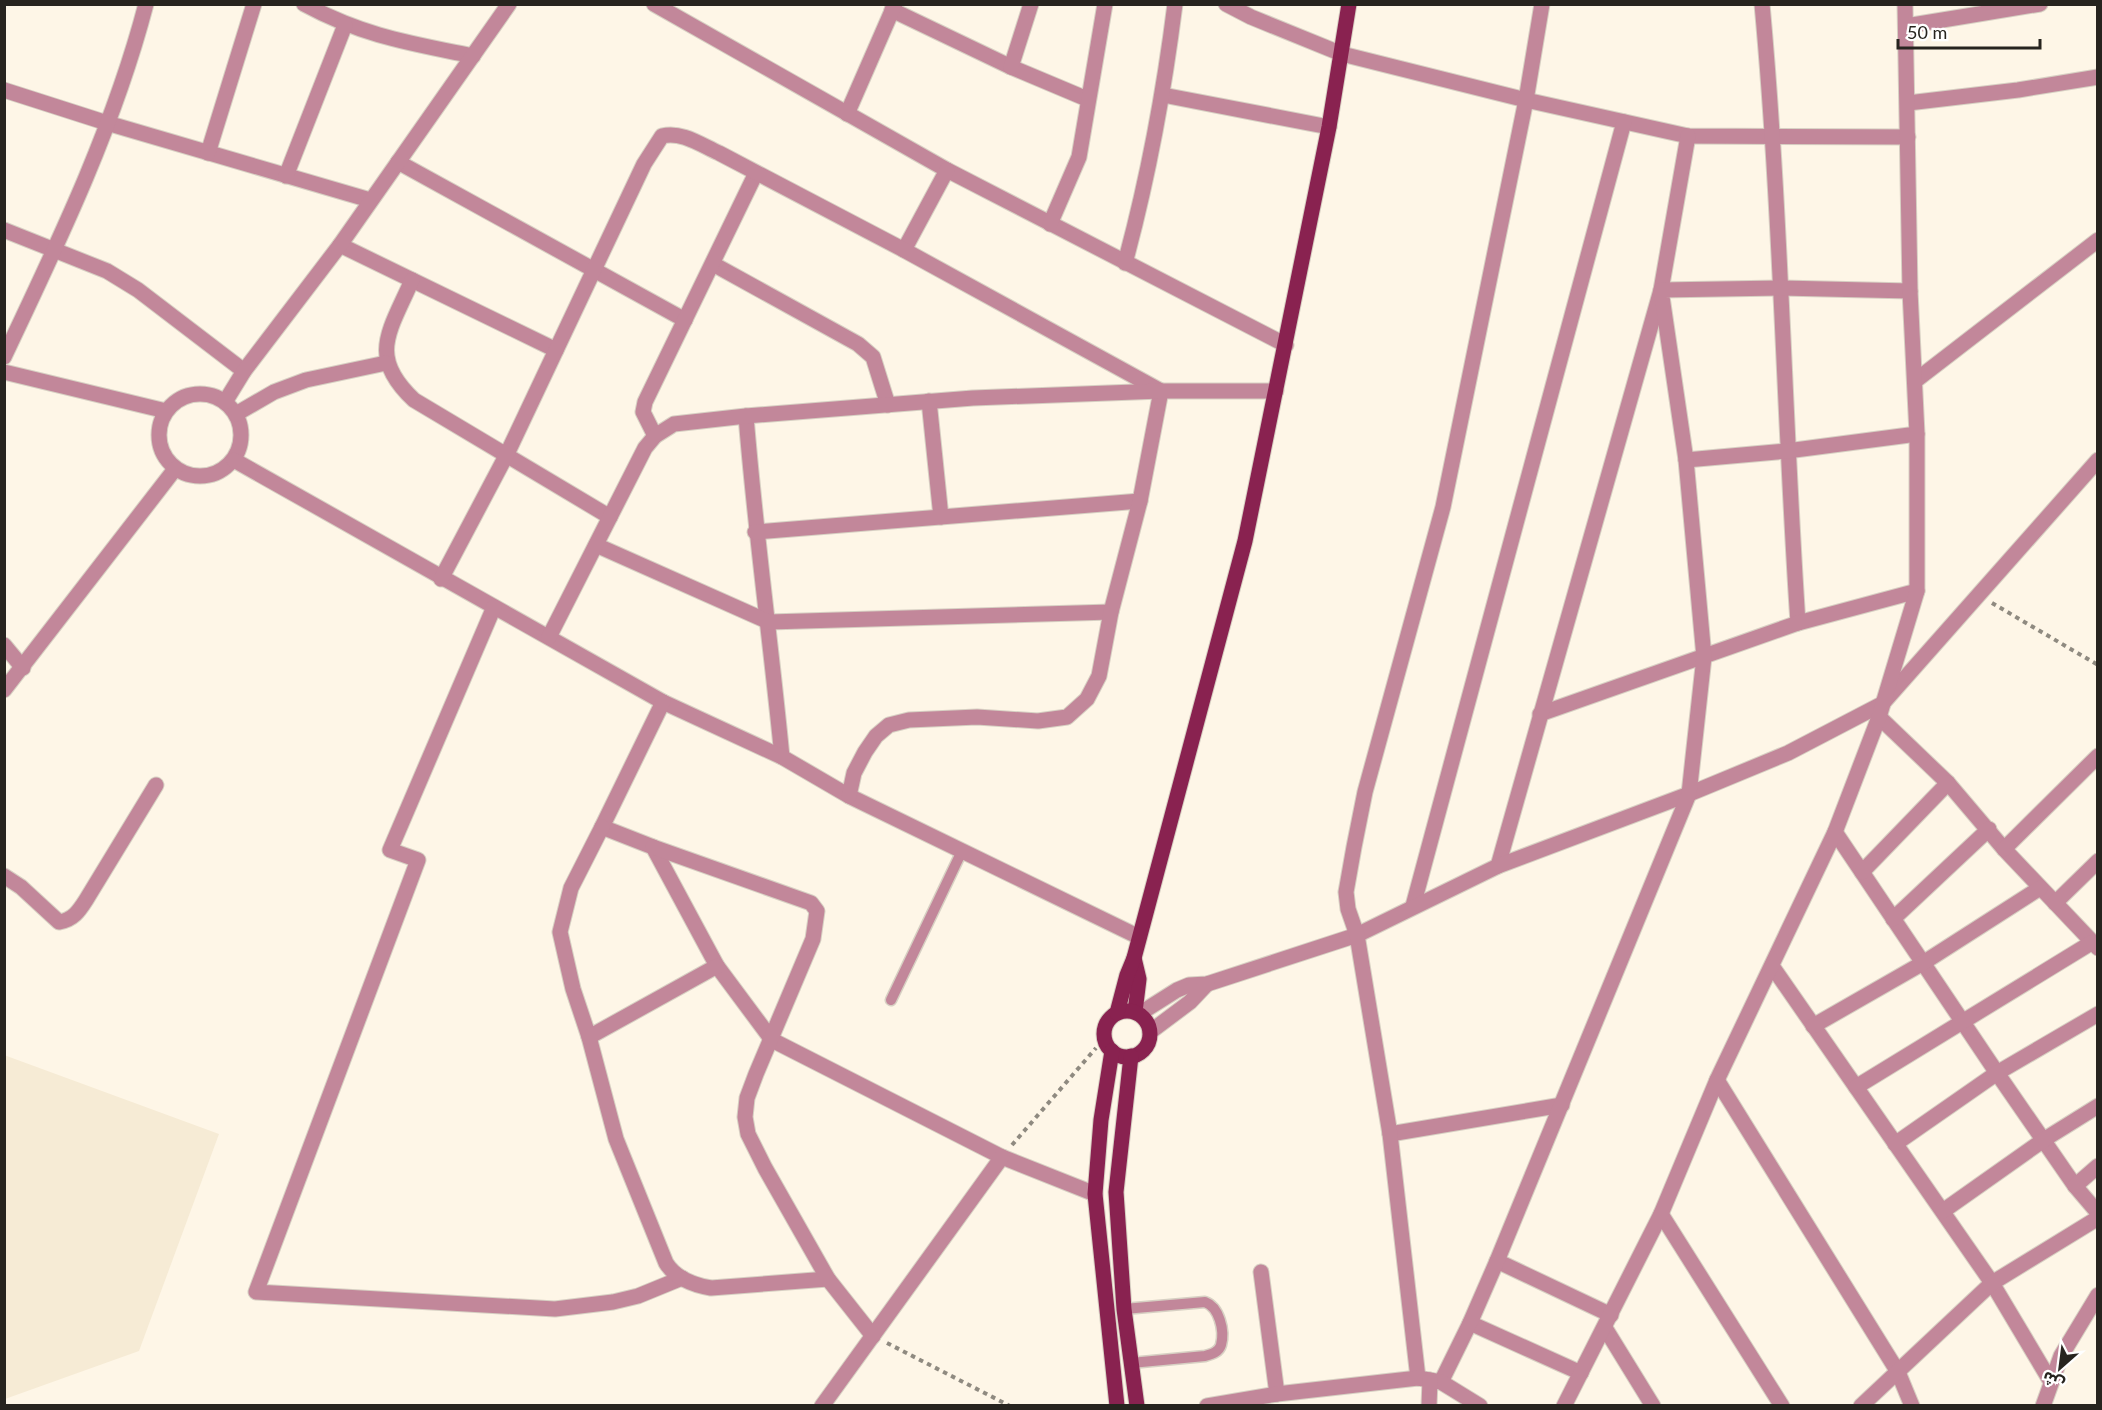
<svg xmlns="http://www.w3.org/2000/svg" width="2102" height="1410" viewBox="0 0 2102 1410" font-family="Lato,'Noto Sans Arabic',sans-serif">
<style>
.built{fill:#f6ebd5}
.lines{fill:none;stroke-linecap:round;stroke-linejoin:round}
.lane-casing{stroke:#d7d0c3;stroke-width:13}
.street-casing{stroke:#d7d0c3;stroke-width:17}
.primary-casing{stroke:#d7d0c3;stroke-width:17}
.path{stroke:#8f8a80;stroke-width:4;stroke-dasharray:4.5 4.5;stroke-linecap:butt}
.lane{stroke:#c2879a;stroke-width:10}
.street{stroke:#c2879a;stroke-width:15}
.primary{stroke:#892250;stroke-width:15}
</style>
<rect width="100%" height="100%" fill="#fef6e7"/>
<path class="built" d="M4,1055L219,1134L139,1351L5,1399Z"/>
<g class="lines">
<defs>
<g id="lane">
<path d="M891,1000L962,851"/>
<path d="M1124,1309L1205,1302C1219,1307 1225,1330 1221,1345C1219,1352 1212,1354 1205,1356L1131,1363"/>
</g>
<g id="street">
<path d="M304,4C363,36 409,43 473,56"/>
<path d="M654,4L947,170L1286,345"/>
<path d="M1226,4L1251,17L1342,54L1526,100L1688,136L1908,137"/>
<path d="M1762,4C1781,210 1784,417 1798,623"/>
<path d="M892,10L1011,67L1087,99"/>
<path d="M1906,26L2040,4"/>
<path d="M1011,67L1031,4"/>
<path d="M4,90L107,123L370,200"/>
<path d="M1163,95L1329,127"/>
<path d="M1908,103L2018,90L2098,77"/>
<path d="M847,114L895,4"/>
<path d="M208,153L254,4"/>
<path d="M398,162L685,320"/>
<path d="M286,176L345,25"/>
<path d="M1050,224L1079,157L1105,4"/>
<path d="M4,230L107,271L138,290L244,371"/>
<path d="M340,245L556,350"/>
<path d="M904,250L947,170"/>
<path d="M1125,263C1148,178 1164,92 1175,4"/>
<path d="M713,264L858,344L873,357L888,405"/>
<path d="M412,280C390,331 367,356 414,400L610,517"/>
<path d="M4,357C58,243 114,127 146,4"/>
<path d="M4,372L166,411"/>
<path d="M1915,381L2098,240"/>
<circle cx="200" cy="435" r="41"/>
<path d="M929,401L941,517"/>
<path d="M225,402L244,371L340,245L509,4"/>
<path d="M236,414L274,392L306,380L386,363"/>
<path d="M746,416C755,530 771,643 782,757"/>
<path d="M655,436L643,412L645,402L756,173"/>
<path d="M234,460L663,702L782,757L849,796L1139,937"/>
<path d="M1686,460L1787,451L1917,434"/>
<path d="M755,532L1140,501"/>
<path d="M596,545L769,622L1111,612"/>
<path d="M441,579L506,456L644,164L662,136C682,131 701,145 719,153L904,250L1161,391L1140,501L1111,612L1099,676L1087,699L1067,717L1038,721L977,717L909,720L889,725L876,736L865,752L854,773L849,796"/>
<path d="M494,607L390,850L418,860L256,1292L555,1309L613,1302L638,1296L682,1278"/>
<path d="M549,637L645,448L655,436L674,424L746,416L973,398L1161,391H1276"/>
<path d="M4,645L23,668"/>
<path d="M4,690L175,469"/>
<path d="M663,702L602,827L653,847L717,966L772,1040L1002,1157L1095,1194"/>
<path d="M1540,714L1798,623L1917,591"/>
<path d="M1879,717L1948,783L2004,849L2098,948"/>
<path d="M602,827L571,888L560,932L573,989L589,1037L616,1139L666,1263C676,1279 693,1285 711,1288L828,1279"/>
<path d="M1835,832L1997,1073L2075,1186L2098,1213"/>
<path d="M653,847L811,903L817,911L813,939L756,1074L747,1098L745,1117L748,1134L765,1168L828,1279L873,1336"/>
<path d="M2004,849L2098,756"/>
<path d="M1498,866L1661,290L1688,136"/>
<path d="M1862,872L1948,783"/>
<path d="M4,876L21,887L59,922C73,920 79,911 86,900L156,785"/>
<path d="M2055,903L2098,861"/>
<path d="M1413,906L1624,122"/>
<path d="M1893,919L1989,829"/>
<path d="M1772,966L1992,1283L2051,1382"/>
<path d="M1139,1014L1177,990L1189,985L1207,984L1357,935L1498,866L1689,794L1788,753L1882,704L2098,460"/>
<path d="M1813,1026L1923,963L2040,888"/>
<path d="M1150,1032L1190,1002L1207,984"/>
<path d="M589,1037L717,966"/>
<path d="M1717,1080L1898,1372L1912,1406"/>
<path d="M1856,1087L2091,943"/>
<path d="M1390,1134L1562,1105"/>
<path d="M1895,1144L1997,1073L2098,1014"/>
<path d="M2075,1186L2098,1166"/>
<path d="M1943,1211L2045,1139L2098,1106"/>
<path d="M1661,1214L1782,1406"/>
<path d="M1497,1261L1611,1315"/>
<path d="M1261,1272L1277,1394"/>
<path d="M1470,1323L1581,1373"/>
<path d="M1605,1328L1653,1406"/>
<path d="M1418,1378L1390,1134L1357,935L1348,909L1346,892L1354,847L1365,792L1443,507L1526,100L1542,4"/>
<path d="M1441,1382L1470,1323L1497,1261L1689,794L1704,657L1686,460L1661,290L1782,288L1910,291"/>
<path d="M822,1406L1002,1157"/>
<path d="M1207,1406L1277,1394L1418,1378L1441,1382L1480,1406"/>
<path d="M1429,1406L1430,1380"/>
<path d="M1564,1406L1661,1214L1717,1080L1835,832L1879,717L1917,591V434L1910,291L1905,4"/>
<path d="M1861,1406L1992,1283L2098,1218"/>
<path d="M2043,1406L2061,1356L2098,1295"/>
</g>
<g id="primary">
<path d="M1134,958L1139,979L1135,1012"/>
<circle cx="1127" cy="1034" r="23"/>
<path d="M1117,1013L1127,975L1134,958L1245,541L1329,127L1349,4"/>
<path d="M1112,1051L1101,1120L1095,1194L1117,1406"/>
<path d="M1131,1056L1116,1192L1124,1309L1137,1406"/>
</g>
</defs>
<use href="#lane" class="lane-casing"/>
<use href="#street" class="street-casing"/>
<use href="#primary" class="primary-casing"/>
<g class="path">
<path d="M1992,603L2098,665"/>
<path d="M1012,1145L1096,1048"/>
<path d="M887,1343L1010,1406"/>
</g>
<use href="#lane" class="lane"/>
<use href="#street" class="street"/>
<use href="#primary" class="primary"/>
</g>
<rect width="2102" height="1410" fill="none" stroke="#27241f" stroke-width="12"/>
<g transform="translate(2060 1368) rotate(208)" stroke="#ffffff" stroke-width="4.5" paint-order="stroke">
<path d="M0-4.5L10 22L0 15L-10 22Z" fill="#27241f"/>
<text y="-9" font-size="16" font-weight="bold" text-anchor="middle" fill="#27241f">ش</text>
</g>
<path d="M1898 39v9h142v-9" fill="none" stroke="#27241f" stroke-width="3"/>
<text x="1907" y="39" font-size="18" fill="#27241f" stroke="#ffffff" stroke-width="4.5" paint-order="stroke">50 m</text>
</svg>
